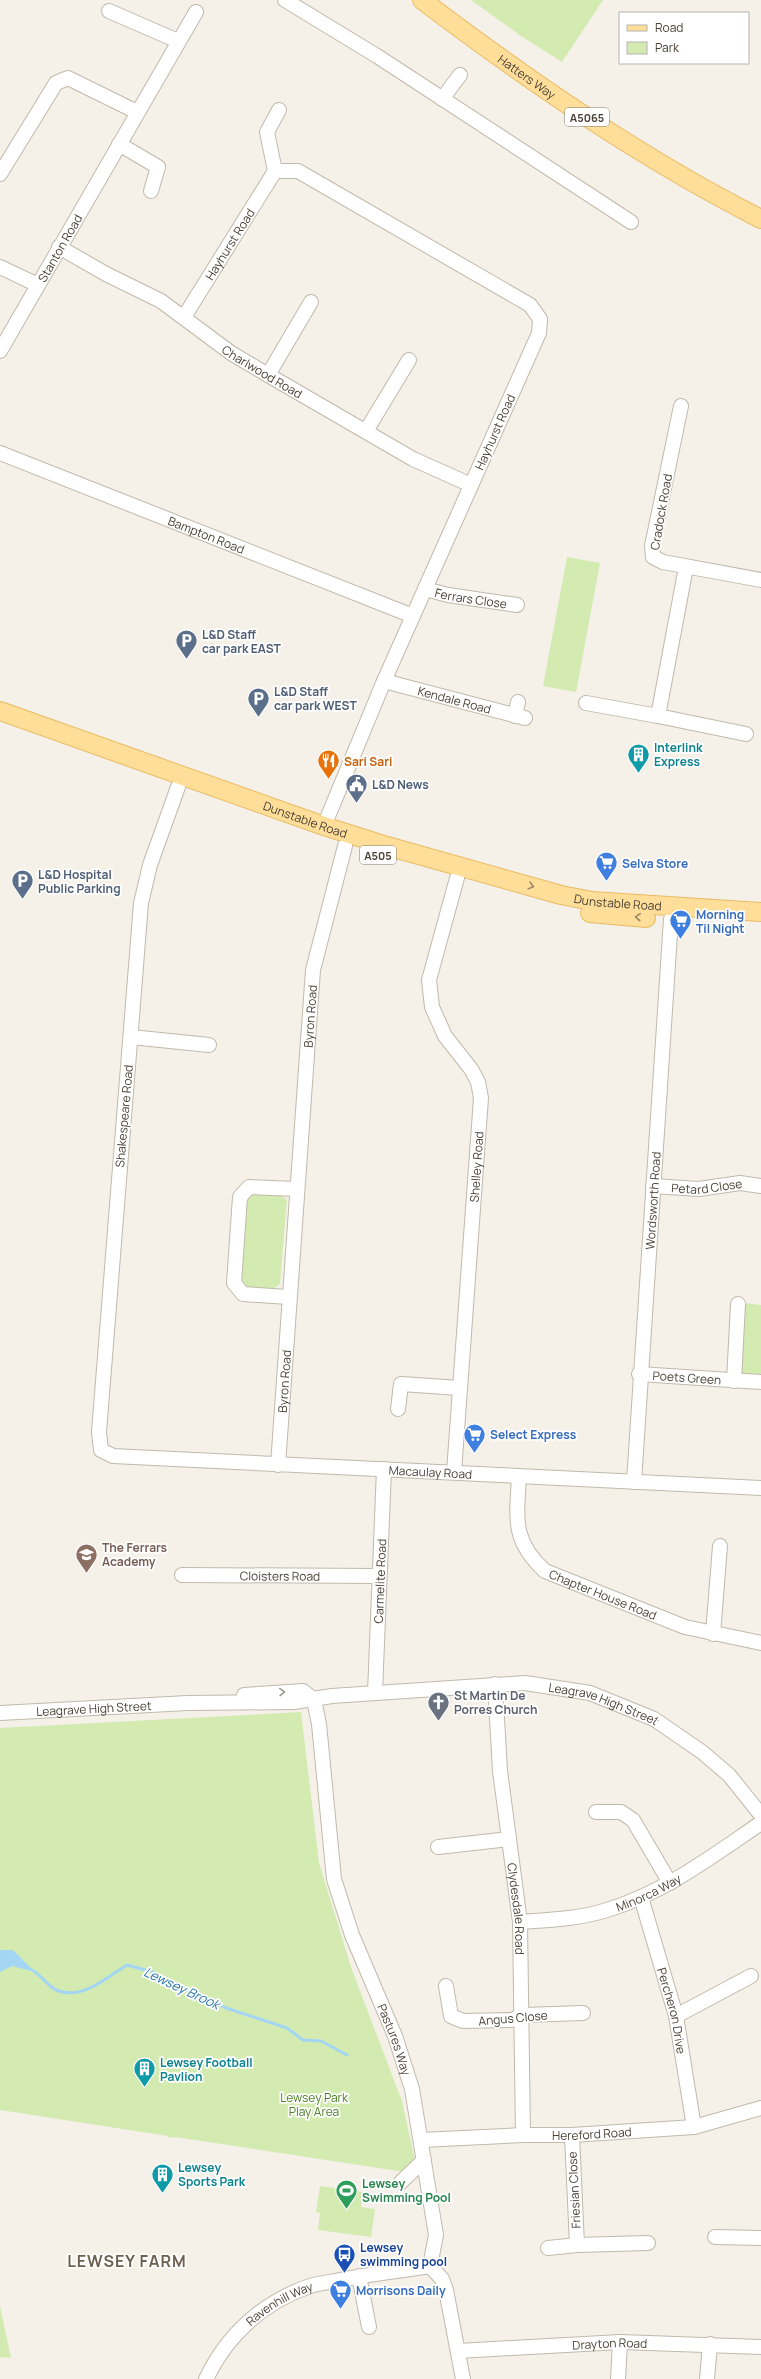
<svg xmlns="http://www.w3.org/2000/svg" width="761" height="2379" viewBox="0 0 761 2379" font-family="Manrope,sans-serif">
<style>
.green{fill:#d3ebb1}
.water{fill:#a4d6f4}
.lines{fill:none;stroke-linecap:round;stroke-linejoin:round}
.stream{stroke:#a4d6f4;stroke-width:3}
.minor-casing{stroke:#c1b9ab;stroke-width:16}
.major-casing{stroke:#e9bb64;stroke-width:20}
.minor{stroke:#fff;stroke-width:14}
.major{stroke:#ffde99;stroke-width:18}
.oneway{stroke:#9b8863}
.oneway2{stroke:#9b9791}
.labels{text-anchor:middle;dominant-baseline:central;stroke-width:3.5;stroke-linejoin:round;paint-order:stroke}
.shield{fill:#fff;stroke:#807b73;stroke-width:1}
.shield-label{font-size:11px;font-weight:bold;fill:#4a4237}
.street-label{font-size:12px;fill:#4a4237;stroke:#fff}
.service-label{font-size:12px;font-weight:bold;fill:#4e5e75;stroke:#fff;text-anchor:start}
.culture-label{font-size:12px;font-weight:bold;fill:#0d838f;stroke:#fff;text-anchor:start}
.food-label{font-size:12px;font-weight:bold;fill:#c56008;stroke:#fff;text-anchor:start}
.shop-label{font-size:12px;font-weight:bold;fill:#366cbe;stroke:#fff;text-anchor:start}
.education-label{font-size:12px;font-weight:bold;fill:#785e54;stroke:#fff;text-anchor:start}
.worship-label{font-size:12px;font-weight:bold;fill:#5b616d;stroke:#fff;text-anchor:start}
.park-label{font-size:12px;fill:#4c7f27;stroke:#fff}
.leisure-label{font-size:12px;font-weight:bold;fill:#27864d;stroke:#fff;text-anchor:start}
.transit-label{font-size:12px;font-weight:bold;fill:#164399;stroke:#fff;text-anchor:start}
.water-label{font-size:13px;font-style:italic;fill:#2878aa;stroke:#fff}
.district-label{font-size:16px;font-weight:bold;letter-spacing:1px;fill:#6d5f4e;stroke:#fff}
</style>
<rect width="100%" height="100%" fill="#f5f1e9"/>
<g class="green">
<path d="M471,0H603L562,62L521,36Z"/>
<path d="M567,557L600,563L576,692L543,686Z"/>
<path d="M252,1193H278L287,1200L280,1284L272,1290L248,1289L239,1281L244,1201Z"/>
<path d="M744,1303L761,1305V1378H749L738,1369Z"/>
<path d="M301,1712L319,1863L352,1970L402,2101L418,2174L175,2137L169,2138L168,2136L0,2110V1728Z"/>
<path d="M320,2186L363,2192L361,2207L375,2209L371,2237L318,2230L320,2213L316,2212Z"/>
<path d="M0,2306L11,2358L0,2357Z"/>
</g>
<path class="water" d="M0,1950H13L35,1972L12,1966L0,1972Z"/>
<g class="lines">
<path class="stream" d="M32,1970C41,1975 48,1986 56,1990C82,2001 107,1977 127,1965L153,1972L164,1980L226,2008L287,2028L303,2040L321,2041L347,2055"/>
<defs>
<g id="minor">
<path d="M285,0L377,56L631,222"/>
<path d="M109,11L178,41"/>
<path d="M442,99L460,75"/>
<path d="M119,144L158,167L151,191"/>
<path d="M275,171L267,132L279,110"/>
<path d="M0,174L56,83L68,78L137,112"/>
<path id="s1" d="M59,247L106,274L161,301L231,353L268,375L413,459L471,485"/>
<path d="M0,267L38,285"/>
<path id="s2" d="M184,317L275,171H298L530,305L540,319L539,333L384,681L324,826"/>
<path id="s3" d="M0,351L196,12"/>
<path d="M268,375L311,302"/>
<path d="M681,406L652,546L653,557L663,562L761,580"/>
<path d="M366,431L409,360"/>
<path id="s4" d="M0,453L413,616"/>
<path d="M686,567L658,716L746,734"/>
<path id="s5" d="M425,589L448,595L517,605"/>
<path id="s6" d="M384,681L525,718"/>
<path d="M586,703L658,716"/>
<path d="M515,716L518,702"/>
<path id="s7" d="M178,787L150,865L141,903L99,1432L101,1450L113,1456L761,1488"/>
<path d="M131,1037L209,1045"/>
<path id="s8" d="M653,1186L699,1189L740,1183L761,1186"/>
<path d="M288,1297L243,1294L234,1283L240,1197L249,1187L296,1189"/>
<path id="s9" d="M639,1374L761,1382"/>
<path d="M734,1381L738,1304"/>
<path d="M398,1409L401,1384L460,1388"/>
<path id="s10" d="M278,1465L313,970L345,846"/>
<path id="s11" d="M454,1472L481,1098L478,1082L471,1069L445,1036L432,1007L429,980L457,878"/>
<path id="s12" d="M519,1476C517,1518 511,1540 545,1571L685,1627L761,1643"/>
<path id="s13" d="M634,1482L671,919"/>
<path id="s14" d="M182,1575L379,1576"/>
<path d="M713,1634L720,1546"/>
<path id="s15" d="M495,1684L500,1771L520,1922L523,2135"/>
<path id="s16" d="M375,1693L384,1469"/>
<path d="M244,1695L303,1691L314,1700"/>
<path id="s17" d="M314,1700L319,1724L334,1879L352,1935L395,2036L412,2089L436,2235L430,2266"/>
<path id="s18" d="M0,1713L188,1703L294,1702L332,1696L525,1683L590,1693L654,1719L702,1752L729,1775L761,1815"/>
<path d="M596,1812H621L633,1820L670,1883"/>
<path d="M438,1847L509,1839"/>
<path id="s19" d="M641,1897L676,2016L694,2127"/>
<path id="s20" d="M520,1922C549,1920 579,1919 607,1910C664,1893 712,1856 761,1823"/>
<path d="M446,1986L451,2016L463,2021L512,2020L523,2015L583,2013"/>
<path d="M676,2016L751,1976"/>
<path id="s21" d="M421,2140L523,2135H572L694,2127L761,2108"/>
<path d="M401,2182L424,2160"/>
<path d="M715,2237L761,2238"/>
<path d="M577,2245L648,2243"/>
<path d="M548,2248L577,2245L572,2135"/>
<path d="M430,2266L442,2279L446,2290L463,2379"/>
<path d="M359,2276L369,2327"/>
<path id="s22" d="M458,2351L620,2342L761,2347"/>
<path id="s23" d="M206,2379C227,2335 263,2302 310,2286C319,2283 330,2282 340,2280C370,2274 400,2271 430,2266"/>
<path d="M618,2379L620,2342"/>
<path d="M707,2379L710,2344"/>
</g>
<g id="major">
<path id="s24" d="M422,0C529,81 641,158 761,219"/>
<path id="s25" d="M0,711L324,826L387,846L561,895L592,901L761,912"/>
<path d="M590,913L646,918"/>
</g>
</defs>
<use href="#minor" class="minor-casing"/>
<use href="#major" class="major-casing"/>
<use href="#minor" class="minor"/>
<use href="#major" class="major"/>
</g>
<defs><path id="oneway-chevron" d="M-2-3.5L2.5 0L-2 3.5" fill="none" stroke-width="1.6" stroke-linecap="round" stroke-linejoin="round"/></defs>
<g class="oneway">
<use href="#oneway-chevron" transform="translate(531 886) rotate(15)"/>
<use href="#oneway-chevron" transform="translate(638 917) rotate(-176)"/>
</g>
<use class="oneway2" href="#oneway-chevron" transform="translate(282 1692) rotate(-2)"/>
<defs>
<symbol id="parking-pin" viewBox="-11 -11 22 30"><path d="M0 17L-7.5 6A9.5 9.5 0 1 1 7.5 6Z" fill="#5c6f8a" stroke="#fff"/><path d="M-3.5-5.5H1a3.5 3.5 0 0 1 0 7H-1V5.5H-3.5ZM-1-3.4V-.6H.8a1.4 1.4 0 0 0 0-2.8Z" fill="#fff"/></symbol>
<symbol id="building-pin" viewBox="-11 -11 22 30"><path d="M0 17L-7.5 6A9.5 9.5 0 1 1 7.5 6Z" fill="#0f9aa8" stroke="#fff"/><path d="M-4-6H4V6H1V3H-1V6H-4ZM-2.5-4.3h1.7v1.8h-1.7ZM.8-4.3h1.7v1.8H.8ZM-2.5-1h1.7V.8h-1.7ZM.8-1h1.7V.8H.8Z" fill="#fff"/></symbol>
<symbol id="restaurant-pin" viewBox="-11 -11 22 30"><path d="M0 17L-7.5 6A9.5 9.5 0 1 1 7.5 6Z" fill="#e8710a" stroke="#fff"/><path d="M-5-6h1v4h1v-4h1v4h1v-4h1v5L-1.5 .5V6h-2V.5L-5-1ZM5-6V6H3V1.5H1.5Q1.5-4 5-6Z" fill="#fff"/></symbol>
<symbol id="civic-pin" viewBox="-11 -11 22 30"><path d="M0 17L-7.5 6A9.5 9.5 0 1 1 7.5 6Z" fill="#5c6f8a" stroke="#fff"/><path d="M-.6-6.5H3V-4.5H.6V-3L4-1V1h2V6H-6V1h2V-1L-.6-3ZM-1.2 2.5V6h2.4V2.5Z" fill="#fff"/></symbol>
<symbol id="supermarket-pin" viewBox="-11 -11 22 30"><path d="M0 17L-7.5 6A9.5 9.5 0 1 1 7.5 6Z" fill="#3f7fe0" stroke="#fff"/><path d="M-6-5.5h2.5l.6 2H6L4.5 2H-2.5L-4.4-4H-6ZM-1.5 3.2a1.3 1.3 0 1 0 .1 0ZM3 3.2a1.3 1.3 0 1 0 .1 0Z" fill="#fff"/></symbol>
<symbol id="school-pin" viewBox="-11 -11 22 30"><path d="M0 17L-7.5 6A9.5 9.5 0 1 1 7.5 6Z" fill="#8d6e63" stroke="#fff"/><path d="M0-5L7-2L0 1L-7-2ZM-4 1L0 2.5L4 1V4Q0 6-4 4Z" fill="#fff"/></symbol>
<symbol id="church-pin" viewBox="-11 -11 22 30"><path d="M0 17L-7.5 6A9.5 9.5 0 1 1 7.5 6Z" fill="#6b7280" stroke="#fff"/><path d="M-1.2-6h2.4v3.5h3.3v2.4h-3.3V6h-2.4V-.1h-3.3v-2.4h3.3Z" fill="#fff"/></symbol>
<symbol id="stadium-pin" viewBox="-11 -11 22 30"><path d="M0 17L-7.5 6A9.5 9.5 0 1 1 7.5 6Z" fill="#2e9e5b" stroke="#fff"/><path d="M0-5a6.5 5 0 1 0 0 10a6.5 5 0 1 0 0-10ZM-3.5-1.8h7v3.6h-7Z" fill="#fff"/></symbol>
<symbol id="bus-pin" viewBox="-11 -11 22 30"><path d="M0 17L-7.5 6A9.5 9.5 0 1 1 7.5 6Z" fill="#1a4fb4" stroke="#fff"/><path d="M-5-6H5V4H4V6H2V4H-2V6H-4V4H-5ZM-3.5-4V0h7V-4ZM-3.5 1.2v1.5H-2V1.2ZM2 1.2v1.5H3.5V1.2Z" fill="#fff"/></symbol>
</defs>
<g fill-rule="evenodd">
<use href="#parking-pin" x="174" y="628" width="25" height="34"/>
<use href="#parking-pin" x="246" y="686" width="25" height="34"/>
<use href="#building-pin" x="626" y="742" width="25" height="34"/>
<use href="#restaurant-pin" x="316" y="748" width="25" height="34"/>
<use href="#civic-pin" x="344" y="772" width="25" height="34"/>
<use href="#supermarket-pin" x="594" y="850" width="25" height="34"/>
<use href="#parking-pin" x="10" y="868" width="25" height="34"/>
<use href="#supermarket-pin" x="668" y="908" width="25" height="34"/>
<use href="#supermarket-pin" x="462" y="1422" width="25" height="34"/>
<use href="#school-pin" x="74" y="1542" width="25" height="34"/>
<use href="#church-pin" x="426" y="1690" width="25" height="34"/>
<use href="#building-pin" x="132" y="2056" width="25" height="34"/>
<use href="#building-pin" x="150" y="2162" width="25" height="34"/>
<use href="#stadium-pin" x="334" y="2178" width="25" height="34"/>
<use href="#bus-pin" x="332" y="2242" width="25" height="34"/>
<use href="#supermarket-pin" x="328" y="2278" width="25" height="34"/>
</g>
<g class="labels">
<g class="shield">
<rect x="565" y="108" width="44" height="18" rx="3"/>
<rect x="360" y="846" width="36" height="18" rx="3"/>
</g>
<g class="shield-label">
<text x="587" y="117">A5065</text>
<text x="378" y="855">A505</text>
</g>
<g class="street-label">
<text stroke="none"><textPath href="#s24" startOffset="130">Hatters Way</textPath></text>
<text stroke="none"><textPath href="#s2" startOffset="86">Hayhurst Road</textPath></text>
<text stroke="none"><textPath href="#s3" startOffset="119">Stanton Road</textPath></text>
<text stroke="none"><textPath href="#s1" startOffset="239">Charlwood Road</textPath></text>
<text transform="translate(495 432) rotate(-66)">Hayhurst Road</text>
<text transform="translate(661 512) rotate(-80)">Cradock Road</text>
<text stroke="none"><textPath href="#s4" startOffset="222">Bampton Road</textPath></text>
<text stroke="none"><textPath href="#s5" startOffset="47">Ferrars Close</textPath></text>
<text stroke="none"><textPath href="#s6" startOffset="73">Kendale Road</textPath></text>
<text stroke="none"><textPath href="#s25" startOffset="324">Dunstable Road</textPath></text>
<text stroke="none"><textPath href="#s25" startOffset="648">Dunstable Road</textPath></text>
<text stroke="none"><textPath href="#s10" startOffset="450">Byron Road</textPath></text>
<text transform="translate(124 1116) rotate(-85)">Shakespeare Road</text>
<text stroke="none"><textPath href="#s11" startOffset="306">Shelley Road</textPath></text>
<text stroke="none"><textPath href="#s8" startOffset="54">Petard Close</textPath></text>
<text stroke="none"><textPath href="#s13" startOffset="282">Wordsworth Road</textPath></text>
<text stroke="none"><textPath href="#s9" startOffset="48">Poets Green</textPath></text>
<text stroke="none"><textPath href="#s10" startOffset="84">Byron Road</textPath></text>
<text stroke="none"><textPath href="#s7" startOffset="1002">Macaulay Road</textPath></text>
<text stroke="none"><textPath href="#s14" startOffset="98">Cloisters Road</textPath></text>
<text stroke="none"><textPath href="#s16" startOffset="112">Carmelite Road</textPath></text>
<text stroke="none"><textPath href="#s12" startOffset="166">Chapter House Road</textPath></text>
<text stroke="none"><textPath href="#s18" startOffset="608">Leagrave High Street</textPath></text>
<text stroke="none"><textPath href="#s18" startOffset="94">Leagrave High Street</textPath></text>
<text stroke="none"><textPath href="#s20" startOffset="133">Minorca Way</textPath></text>
<text stroke="none"><textPath href="#s15" startOffset="226">Clydesdale Road</textPath></text>
<text stroke="none"><textPath href="#s19" startOffset="118">Percheron Drive</textPath></text>
<text transform="translate(513 2018) rotate(-5)">Angus Close</text>
<text stroke="none"><textPath href="#s17" startOffset="352">Pastures Way</textPath></text>
<text stroke="none"><textPath href="#s21" startOffset="171">Hereford Road</textPath></text>
<text transform="translate(574 2190) rotate(-93)">Friesian Close</text>
<text stroke="none"><textPath href="#s23" startOffset="108">Ravenhill Way</textPath></text>
<text stroke="none"><textPath href="#s22" startOffset="152">Drayton Road</textPath></text>
</g>
<g class="service-label">
<text x="202" y="634">L&amp;D Staff<tspan x="202" dy="14">car park EAST</tspan></text>
<text x="274" y="691">L&amp;D Staff<tspan x="274" dy="14">car park WEST</tspan></text>
<text x="372" y="784">L&amp;D News</text>
<text x="38" y="874">L&amp;D Hospital<tspan x="38" dy="14">Public Parking</tspan></text>
</g>
<g class="culture-label">
<text x="654" y="747">Interlink<tspan x="654" dy="14">Express</tspan></text>
<text x="160" y="2062">Lewsey Football<tspan x="160" dy="14">Pavlion</tspan></text>
<text x="178" y="2167">Lewsey<tspan x="178" dy="14">Sports Park</tspan></text>
</g>
<g class="food-label">
<text x="344" y="761">Sari Sari</text>
</g>
<g class="shop-label">
<text x="622" y="863">Selva Store</text>
<text x="696" y="914">Morning<tspan x="696" dy="14">Til Night</tspan></text>
<text x="490" y="1434">Select Express</text>
<text x="356" y="2290">Morrisons Daily</text>
</g>
<g class="education-label">
<text x="102" y="1547">The Ferrars<tspan x="102" dy="14">Academy</tspan></text>
</g>
<g class="worship-label">
<text x="454" y="1695">St Martin De<tspan x="454" dy="14">Porres Church</tspan></text>
</g>
<g class="park-label">
<text x="314" y="2097">Lewsey Park<tspan x="314" dy="14">Play Area</tspan></text>
</g>
<g class="leisure-label">
<text x="362" y="2183">Lewsey<tspan x="362" dy="14">Swimming Pool</tspan></text>
</g>
<g class="transit-label">
<text x="360" y="2247">Lewsey<tspan x="360" dy="14">swimming pool</tspan></text>
</g>
<g class="water-label">
<text transform="translate(182 1988) rotate(25)">Lewsey Brook</text>
</g>
<g class="district-label">
<text x="127" y="2261">LEWSEY FARM</text>
</g>
</g>
<rect x="619" y="12" width="130" height="52" fill="#ffffff" stroke="#b7b3af"/>
<rect x="627" y="25" width="20" height="6" fill="#ffde99" stroke="#b7b3af"/>
<text x="655" y="32" font-size="12" fill="#4a4237">Road</text>
<rect x="627" y="42" width="20" height="12" fill="#d3ebb1" stroke="#b7b3af"/>
<text x="655" y="52" font-size="12" fill="#4a4237">Park</text>
</svg>
